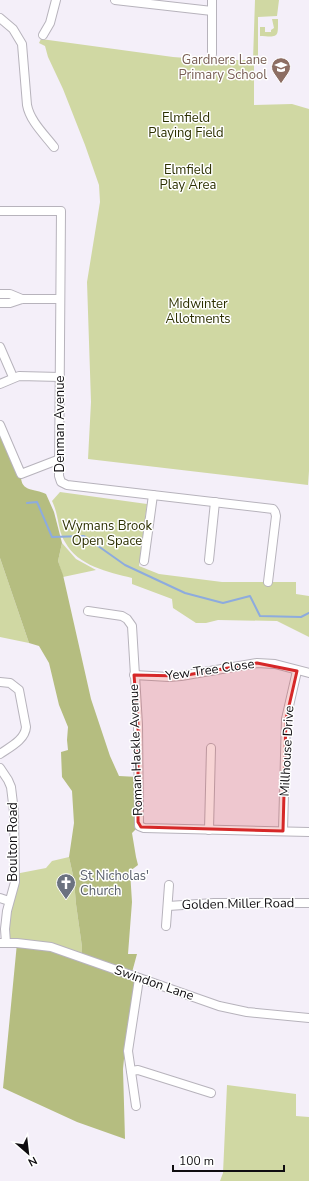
<svg xmlns="http://www.w3.org/2000/svg" width="309" height="1181" viewBox="0 0 309 1181" font-family="'Nunito Sans',sans-serif">
<style>
.green{fill:#d0d8a3}
.forest{fill:#b5bd80}
.lines{fill:none;stroke-linecap:round;stroke-linejoin:round}
.stream{stroke:#8dabde;stroke-width:2}
.minor-casing{stroke:#b7b3bc;stroke-width:10}
.minor{stroke:#fff;stroke-width:8}
.marked{fill:#d62828;fill-opacity:0.2;stroke:#d62828;stroke-width:3;stroke-linejoin:round}
.labels{text-anchor:middle;dominant-baseline:central;stroke-width:3;stroke-linejoin:round;paint-order:stroke}
.education-label{font-size:13px;fill:#785e54;stroke:#fff;text-anchor:end}
.park-label{font-size:13px;fill:#2c3000;stroke:#fff}
.street-label{font-size:13px;fill:#0f0d10;stroke:#fff}
.worship-label{font-size:13px;fill:#5b616d;stroke:#fff;text-anchor:start}
</style>
<rect width="100%" height="100%" fill="#f4eff9"/>
<g class="green">
<path d="M255,0H279L277,16L258,17V58L257,62L254,63V105L292,104L309,109V471L308,485L88,459L91,402L87,282L100,202L99,185L85,145L63,89L48,57L45,46L39,43L41,39L173,57L212,60H253Z"/>
<path d="M272,19H278C278,38 279,37 260,36V27H265V32H271V30L274,28Z"/>
<path d="M60,492L147,504L139,566L159,574L222,582H296V594L309,596V637L277,621L218,620L206,623H196L173,608L172,599L132,584V578C108,572 78,566 65,542C60,534 59,525 57,516C56,511 54,505 52,501Z"/>
<path d="M62,543L76,559L96,570L63,577L58,561Z"/>
<path d="M0,558L29,643L0,637Z"/>
<path d="M69,857L74,880L76,904L82,947L81,957L6,943L15,874L46,868L52,861Z"/>
<path d="M227,1085L296,1094V1116L309,1117V1181H220L223,1173Z"/>
</g>
<path class="forest" d="M0,424L21,474C20,493 34,488 46,494L54,512L62,543L58,561L63,575L91,699L110,756L119,776L138,777L139,826L132,833L136,857L138,865L130,871L132,902L128,954H137L131,976L135,983L127,1028L123,1069L125,1139L77,1122L3,1088L17,943L81,957L82,947L76,904L74,880L69,857L74,823L72,791L62,777L61,752L68,750L67,740L68,727L59,705L49,663L39,646L29,643L0,558Z"/>
<g class="lines">
<path class="stream" d="M27,503L37,502L52,537L84,536L125,565L185,593L223,603L250,596L260,616L301,617L309,613"/>
<defs>
<g id="minor">
<path d="M115,0L212,11"/>
<path d="M0,18L13,29L22,44L27,105C30,121 44,134 54,147"/>
<path d="M43,35L50,23L56,0"/>
<path d="M212,54V0"/>
<path d="M0,211H61L59,476L61,482L67,485L273,509L275,512L276,516L268,582"/>
<path d="M0,294H10L22,299"/>
<path d="M0,303H10L22,299H60"/>
<path d="M0,347L13,377"/>
<path d="M0,384L19,376L60,377"/>
<path d="M0,425L21,474L60,459"/>
<path d="M209,560L215,502"/>
<path d="M144,561L153,495"/>
<path d="M88,611L122,616L127,619L132,626L138,725L139,826L144,828L309,832"/>
<path d="M134,675L169,677L181,676L257,663L275,664L309,673"/>
<path d="M0,682L10,683L19,690L26,727C25,740 10,747 0,754"/>
<path d="M0,768L8,780L11,787L14,812L15,882L7,911L5,929L6,943"/>
<path d="M209,830L211,748"/>
<path d="M283,831L286,719L297,671"/>
<path d="M0,898L9,901"/>
<path d="M168,906L214,903H309"/>
<path d="M166,926L169,885"/>
<path d="M0,943H17L51,947L219,1006L247,1012L309,1018"/>
<path d="M131,1071L138,1070L211,1093"/>
<path d="M136,1106L128,1051L139,979"/>
</g>
</defs>
<use href="#minor" class="minor-casing"/>
<use href="#minor" class="minor"/>
</g>
<path class="marked" d="M257,663L297,671L286,719L283,831L141,827L138,822V725L134,675L181,676Z"/>
<defs>
<symbol id="school-pin" viewBox="-11 -11 22 30"><path d="M0 17L-7.5 6A9.5 9.5 0 1 1 7.5 6Z" fill="#8d6e63" stroke="#fff"/><path d="M0-5L7-2L0 1L-7-2ZM-4 1L0 2.5L4 1V4Q0 6-4 4Z" fill="#fff"/></symbol>
<symbol id="church-pin" viewBox="-11 -11 22 30"><path d="M0 17L-7.5 6A9.5 9.5 0 1 1 7.5 6Z" fill="#6b7280" stroke="#fff"/><path d="M-1.2-6h2.4v3.5h3.3v2.4h-3.3V6h-2.4V-.1h-3.3v-2.4h3.3Z" fill="#fff"/></symbol>
</defs>
<g fill-rule="evenodd">
<use href="#school-pin" x="270" y="56" width="22" height="30"/>
<use href="#church-pin" x="55" y="872" width="22" height="30"/>
</g>
<g class="labels">
<g class="education-label">
<text x="267" y="60">Gardners Lane<tspan x="267" dy="15">Primary School</tspan></text>
</g>
<g class="park-label">
<text x="186" y="118">Elmfield<tspan x="186" dy="15">Playing Field</tspan></text>
<text x="188" y="170">Elmfield<tspan x="188" dy="15">Play Area</tspan></text>
<text x="198" y="304">Midwinter<tspan x="198" dy="15">Allotments</tspan></text>
<text x="107" y="526">Wymans Brook<tspan x="107" dy="15">Open Space</tspan></text>
</g>
<g class="street-label">
<text transform="translate(60 424) rotate(-90)">Denman Avenue</text>
<text transform="translate(210 670) rotate(-8)">Yew Tree Close</text>
<text transform="translate(136 750) rotate(-92)">Roman Hackle Avenue</text>
<text transform="translate(287 751) rotate(-87)">Millhouse Drive</text>
<text transform="translate(13 842) rotate(-90)">Boulton Road</text>
<text transform="translate(238 904) rotate(-1)">Golden Miller Road</text>
<text transform="translate(154 983) rotate(19)">Swindon Lane</text>
</g>
<g class="worship-label">
<text x="80" y="876">St Nicholas'<tspan x="80" dy="15">Church</tspan></text>
</g>
</g>
<g transform="translate(28 1153) rotate(152)" stroke="#ffffff" stroke-width="3" paint-order="stroke">
<path d="M0-3L7 15L0 10L-7 15Z" fill="#0f0d10"/>
<text y="-6" font-size="11" font-weight="bold" text-anchor="middle" fill="#0f0d10">N</text>
</g>
<path d="M173 1165v6h111v-6" fill="none" stroke="#0f0d10" stroke-width="2"/>
<text x="179" y="1165" font-size="12" fill="#0f0d10" stroke="#ffffff" stroke-width="3" paint-order="stroke">100 m</text>
</svg>
